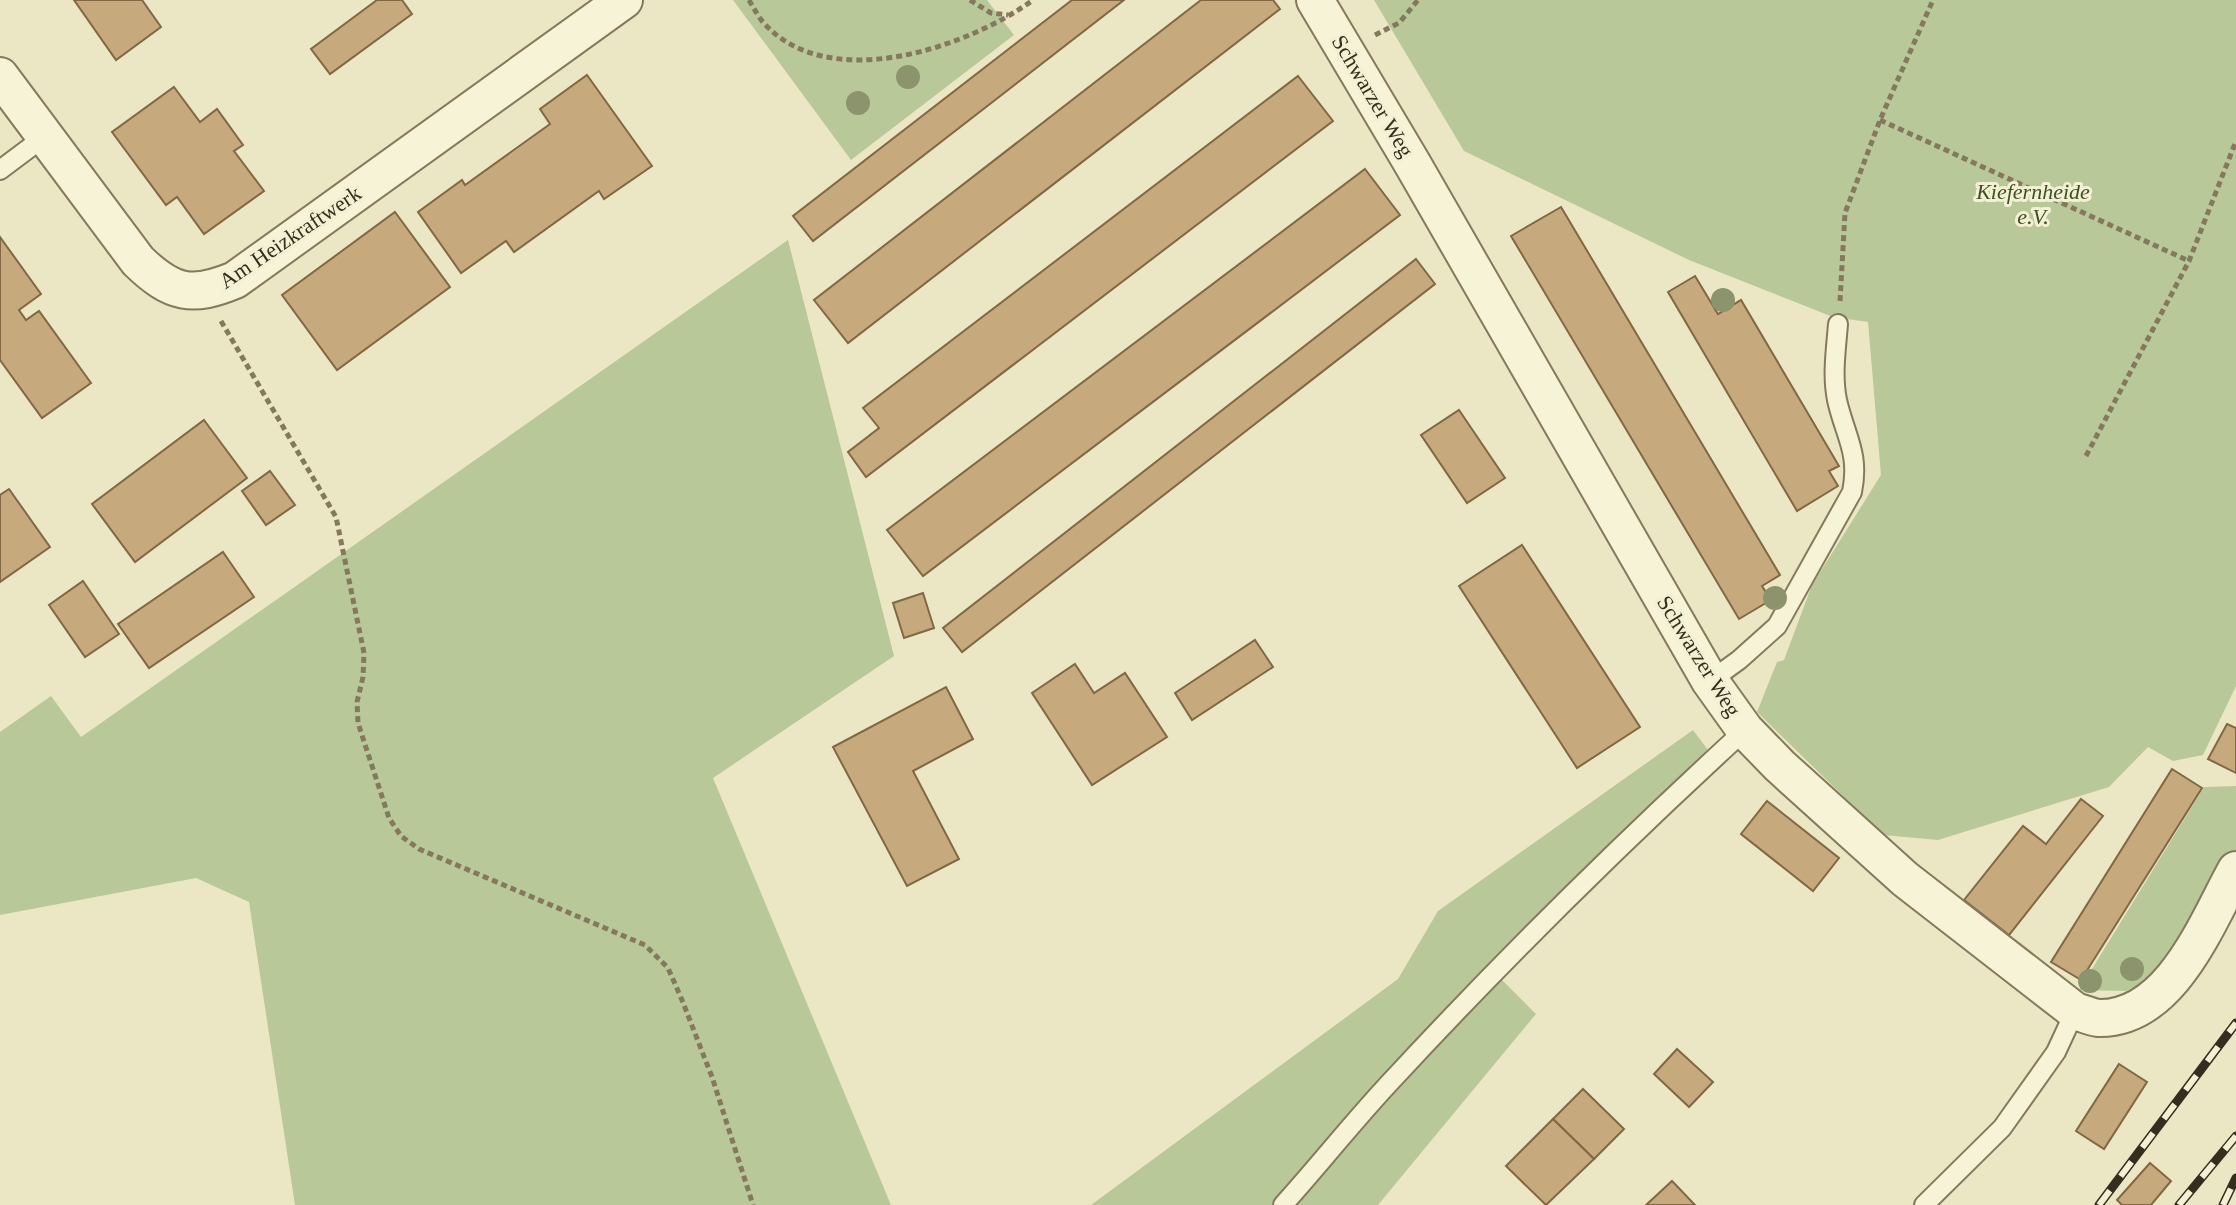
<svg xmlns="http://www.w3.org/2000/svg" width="2236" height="1205" viewBox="0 0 2236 1205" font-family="Georgia,serif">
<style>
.green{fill:#b9c899}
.building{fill:#c6aa7d;stroke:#816843;stroke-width:2}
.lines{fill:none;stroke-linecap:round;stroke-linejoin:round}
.service-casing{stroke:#84795c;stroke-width:22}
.minor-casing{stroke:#84795c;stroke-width:40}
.path{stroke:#84795c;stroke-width:5;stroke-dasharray:6 4;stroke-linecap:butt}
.service{stroke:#f6f3d7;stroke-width:18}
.minor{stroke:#f6f3d7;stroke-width:36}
.rail-casing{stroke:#352e1f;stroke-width:9}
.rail{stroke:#f3f0d3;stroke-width:6;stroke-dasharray:18;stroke-linecap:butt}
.tree{fill:#8c946e}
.labels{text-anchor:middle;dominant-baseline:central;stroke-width:6;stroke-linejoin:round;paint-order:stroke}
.street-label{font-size:22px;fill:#352e1f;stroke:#f3f0d3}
.park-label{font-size:22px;font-style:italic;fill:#3e5027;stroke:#f3f0d3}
</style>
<rect width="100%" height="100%" fill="#ebe7c4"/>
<g class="green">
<path d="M733,0H987L1014,35L851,160Z"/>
<path d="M1374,0H2236V686L2203,755L2173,761L2148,747L2109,787L1938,840L1883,835L1757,712L1777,662L1784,660L1812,585L1881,475L1868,322L1833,317L1689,260L1464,151Z"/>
<path d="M788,240L894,656L713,778L891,1205H295L249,902L196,878L0,915V732L51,696L81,737Z"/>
<path d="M1693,730L1708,750L1488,966L1536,1014L1378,1205H1091L1398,979L1438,911Z"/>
<path d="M2236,786V850L2178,955L2169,964L2157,967L2138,985L2126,991L2079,990L2204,787Z"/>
</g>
<g class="building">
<path d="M74,0H142L161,27L116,60Z"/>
<path d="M377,0H402L412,14L330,74L311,49Z"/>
<path d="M1072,0H1124L813,241L793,216Z"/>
<path d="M1201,0H1273L1280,9L848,343L814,300Z"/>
<path d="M587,75L652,166L604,199L599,191L514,252L506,241L461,273L418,212L462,180L465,185L550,124L540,109Z"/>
<path d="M1298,76L1333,121L866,477L848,452L879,428L863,408Z"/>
<path d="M174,87L200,122L217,109L243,145L234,151L264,191L204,234L177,197L166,205L112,132Z"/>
<path d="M1365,169L1400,215L923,576L887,530Z"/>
<path d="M1561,207L1780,575L1762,586L1771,600L1739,619L1511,236Z"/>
<path d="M395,212L450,287L337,370L282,295Z"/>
<path d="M0,237L41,294L19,310L26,320L39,311L91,383L42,418L0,360Z"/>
<path d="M1416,259L1435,284L962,652L943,628Z"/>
<path d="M1695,276L1718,314L1741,300L1839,466L1829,471L1838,486L1797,511L1668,292Z"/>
<path d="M1459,410L1505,478L1467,503L1421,435Z"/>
<path d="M204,420L247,478L135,562L92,504Z"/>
<path d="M270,471L295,505L266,525L242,491Z"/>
<path d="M9,489L50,547L0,582V495Z"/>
<path d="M1522,545L1640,727L1577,768L1459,586Z"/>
<path d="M223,552L254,597L149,668L118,624Z"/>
<path d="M83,581L119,634L85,657L49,605Z"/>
<path d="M923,593L934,628L904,638L893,603Z"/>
<path d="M1255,640L1273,667L1192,720L1175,693Z"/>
<path d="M1075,664L1094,693L1125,673L1167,737L1092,785L1032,693Z"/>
<path d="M946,687L973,739L913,771L959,859L907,886L833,747Z"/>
<path d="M2227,724L2236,728V773L2208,759Z"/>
<path d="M2172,769L2202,788L2081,980L2051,962Z"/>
<path d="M2081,799L2103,816L2009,935L1964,900L2023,826L2046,844Z"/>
<path d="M1767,801L1839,858L1813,891L1741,834Z"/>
<path d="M1677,1049L1713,1082L1689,1107L1654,1074Z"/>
<path d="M2119,1064L2147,1082L2104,1149L2076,1131Z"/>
<path d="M1583,1089L1624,1129L1594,1159L1553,1119Z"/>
<path d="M1553,1119L1594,1159L1546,1205L1506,1166Z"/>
<path d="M2150,1163L2171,1181L2151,1205H2122L2117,1200Z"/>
<path d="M1672,1181L1695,1205H1646Z"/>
</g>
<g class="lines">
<defs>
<g id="service">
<path d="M0,170L44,137"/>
<path d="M1710,681L1739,660L1777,626L1852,492C1860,453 1845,436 1837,400C1832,375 1836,350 1838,324"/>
<path d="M1283,1205C1321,1163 1356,1118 1395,1077C1507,956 1624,841 1745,730"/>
<path d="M1924,1205L2002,1128L2056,1052L2075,1011"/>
</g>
<g id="minor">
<path d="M1315,0L1412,163L1710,681L1745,730L1780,766L1905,879L2075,1011C2082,1013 2091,1017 2098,1018C2171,1020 2207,922 2236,870"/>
<path d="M0,76L138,261C172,294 192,298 235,280L624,0"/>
</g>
</defs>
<use href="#service" class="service-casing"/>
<use href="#minor" class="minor-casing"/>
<g class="path">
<path d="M749,0C753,7 757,14 762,21C826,96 967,48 1033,0"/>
<path d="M970,0L991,13L1008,15"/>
<path d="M1375,35L1399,23L1418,0"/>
<path d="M1880,120L2189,261"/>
<path d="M1840,301L1845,213L1880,120L1933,0"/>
<path d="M221,321L336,517L364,653L363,677L357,702L358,723L389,818L401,836L419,849L645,945L668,968L682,1000L712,1077L753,1205"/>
<path d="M2086,456L2189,261L2236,141"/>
</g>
<use href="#service" class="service"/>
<use href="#minor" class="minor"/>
<defs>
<g id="rail">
<path d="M2099,1205L2236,1023"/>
<path d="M2179,1205L2236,1136"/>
<path d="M2223,1205L2236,1178"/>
</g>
</defs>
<use href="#rail" class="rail-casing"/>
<use href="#rail" class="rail"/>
</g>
<g class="tree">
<circle cx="908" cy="77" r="12"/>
<circle cx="858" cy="103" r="12"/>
<circle cx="1723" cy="300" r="12"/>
<circle cx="1775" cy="598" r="12"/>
<circle cx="2132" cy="969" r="12"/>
<circle cx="2090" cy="981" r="12"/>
</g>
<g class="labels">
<g class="street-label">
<text transform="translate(1373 96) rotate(59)">Schwarzer Weg</text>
<text transform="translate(290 237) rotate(-34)">Am Heizkraftwerk</text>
<text transform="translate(1699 656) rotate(58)">Schwarzer Weg</text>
</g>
<g class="park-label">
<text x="2033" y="191">Kiefernheide<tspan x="2033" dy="25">e.V.</tspan></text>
</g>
</g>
</svg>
